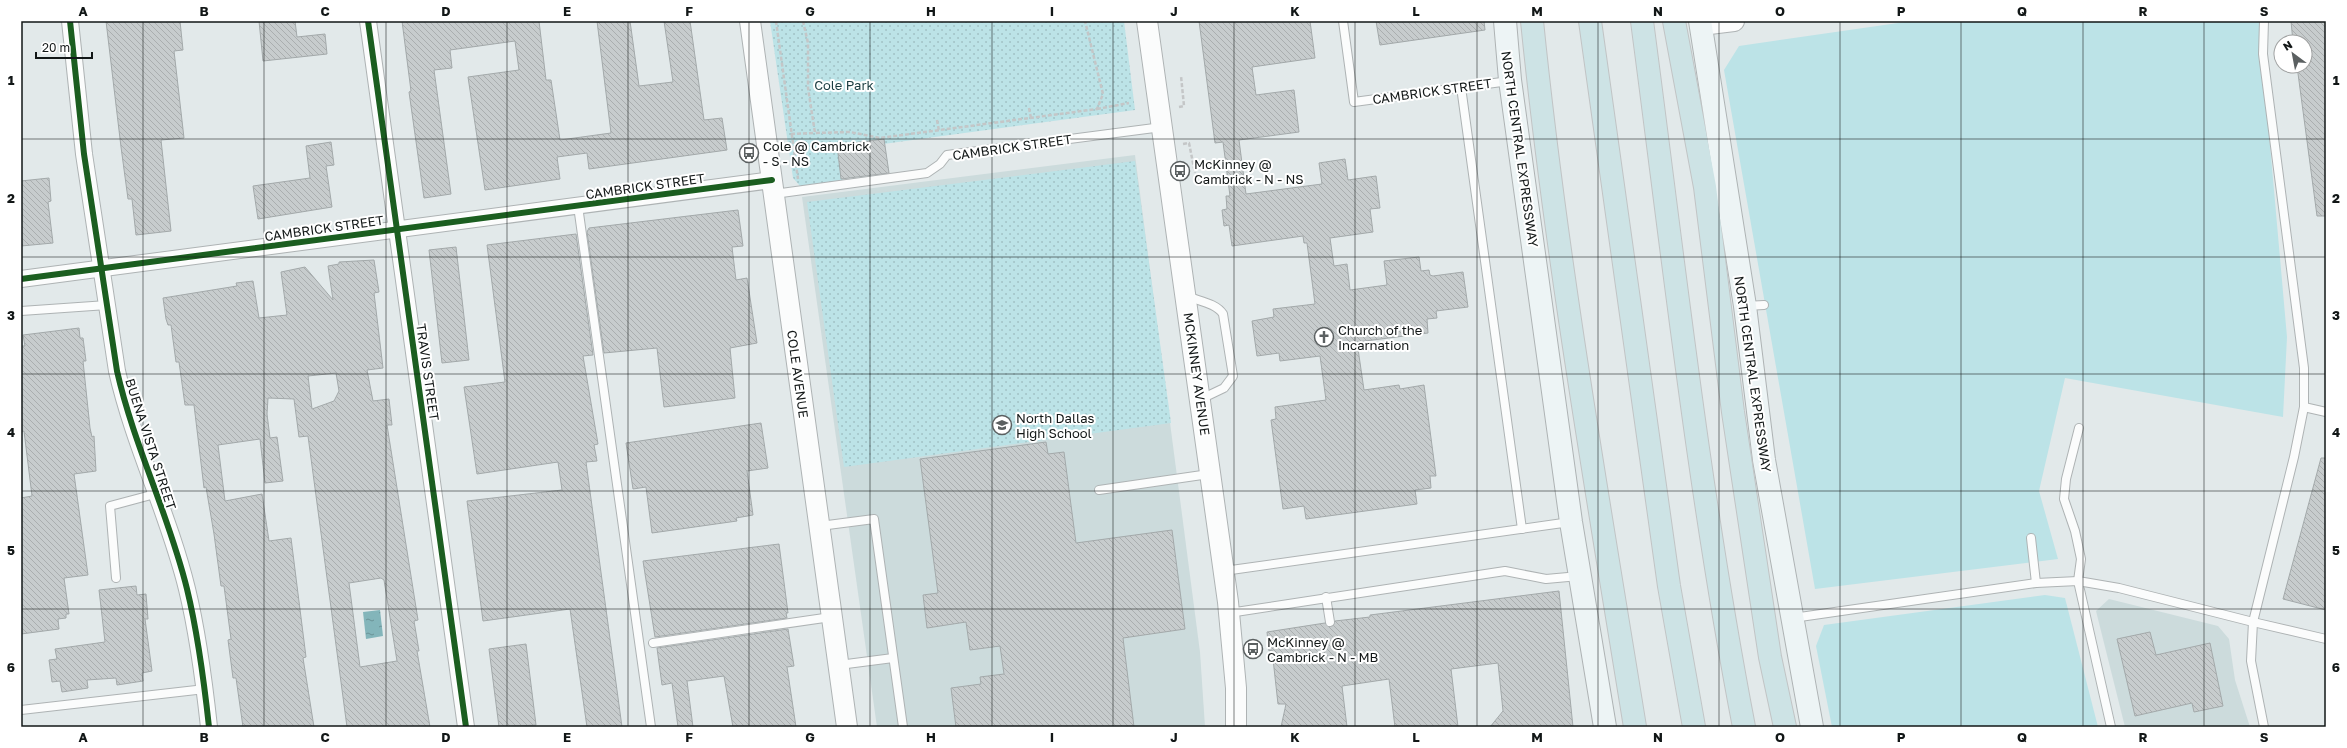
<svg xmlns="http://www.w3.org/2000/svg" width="2347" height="748" viewBox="0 0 2347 748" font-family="'Golos Text',sans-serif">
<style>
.built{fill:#ccdbdc}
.grass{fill:#bce3e7}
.park{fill:url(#park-dots)}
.water{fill:url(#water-ripples)}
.building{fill:url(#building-back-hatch);stroke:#a3a9aa;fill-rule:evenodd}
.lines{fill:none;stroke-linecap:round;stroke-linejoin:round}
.service-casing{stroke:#aeb3b4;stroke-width:10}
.minor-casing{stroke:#aeb3b4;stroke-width:18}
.tertiary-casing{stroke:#aeb3b4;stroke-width:22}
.secondary-casing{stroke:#aeb3b4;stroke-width:24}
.motorway-casing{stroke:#c1c4c5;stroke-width:24}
.path{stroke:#c4c6c7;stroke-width:2.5;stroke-dasharray:4 2;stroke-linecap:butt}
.service{stroke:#fbfcfc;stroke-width:8}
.minor{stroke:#fbfcfc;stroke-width:16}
.tertiary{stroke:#fbfcfc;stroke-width:20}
.secondary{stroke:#edf4f5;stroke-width:22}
.motorway{stroke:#cde3e5;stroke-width:22}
.cycleway-casing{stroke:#fff;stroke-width:8}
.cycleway{stroke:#1b5e20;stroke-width:6}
.grid{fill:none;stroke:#121717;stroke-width:1;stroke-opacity:0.55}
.labels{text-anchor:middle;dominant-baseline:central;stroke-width:4;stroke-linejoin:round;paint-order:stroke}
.park-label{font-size:13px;fill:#1b3d41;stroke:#fff}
.street-label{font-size:13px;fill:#121717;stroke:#fff}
.poi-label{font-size:13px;fill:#121717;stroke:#fff;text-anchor:start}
.neatline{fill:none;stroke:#121717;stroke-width:1.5}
.grid-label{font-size:13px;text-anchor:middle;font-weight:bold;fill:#121717}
</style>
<defs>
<pattern id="park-dots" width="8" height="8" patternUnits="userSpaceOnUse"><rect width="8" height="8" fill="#bce3e7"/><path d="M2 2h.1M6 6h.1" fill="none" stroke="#a1c2c5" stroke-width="1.8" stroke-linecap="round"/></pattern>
<pattern id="water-ripples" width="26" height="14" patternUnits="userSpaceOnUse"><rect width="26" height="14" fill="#83b5ba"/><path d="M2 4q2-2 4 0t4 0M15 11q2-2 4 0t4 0" fill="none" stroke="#6a9296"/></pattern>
<pattern id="building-back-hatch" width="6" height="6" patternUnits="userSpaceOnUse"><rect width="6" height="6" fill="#c7cccd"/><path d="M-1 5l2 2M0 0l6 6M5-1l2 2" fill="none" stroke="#aaaeaf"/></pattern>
</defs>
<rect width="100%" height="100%" fill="#e2e9ea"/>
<g class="built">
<path d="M1135,155L1200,652L1205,727H877L802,197Z"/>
<path d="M2109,599L2218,626L2229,639L2235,680L2250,727H2125L2096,611Z"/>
</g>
<g class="grass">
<path d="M1912,21H2259L2287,337L2283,417L2065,378L2039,491L2058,559L1815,589L1724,70L1739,46Z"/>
<path d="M2045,595L2065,598L2098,727H1832L1816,646L1824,625Z"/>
</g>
<g class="park">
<path d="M770,21H1124L1135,110L839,150L843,181L810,187L800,186L793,178Z"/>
<path d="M1135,161L1171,423L844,467L807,202Z"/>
</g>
<path class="water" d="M380,610L383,636L366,639L363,612Z"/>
<g class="building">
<path d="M106,21H180L183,50L174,51L184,138L161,140L171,231L136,235L132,199H128L121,147Z"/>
<path d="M259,21H295L297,37L325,34L327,54L263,61Z"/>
<path d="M402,21H539L546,80H551L560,140L611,133L597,21H630L639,86L673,82L664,21H690L704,120L722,118L727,150L589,169L587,153L557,157L560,179L485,190L468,77L519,70L515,41L450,50L452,68L434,70L451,194L424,198L409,92L411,91Z"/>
<path d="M1199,21H1310L1315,58L1252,67L1256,95L1294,90L1299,132L1239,140L1246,194L1322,184L1319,163L1345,159L1348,180L1376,176L1380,208L1370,209L1373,232L1330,238L1334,266L1347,264L1350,290L1387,285L1384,261L1419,257L1421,271L1429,270L1430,275L1433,276L1463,272L1468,307L1436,311L1437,318L1427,319L1428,333L1357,342L1364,390L1399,385L1400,389L1424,385L1436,476H1430L1431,488L1415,490L1417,504L1306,519L1304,506L1283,509L1271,420L1276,419L1275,407L1326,400L1320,356L1280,361L1279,353L1257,356L1252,321L1274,317L1273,309L1315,304L1307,243H1304L1303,236L1232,246L1229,225L1224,226L1222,210L1227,209L1226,196H1230L1223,142L1215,143Z"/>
<path d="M1376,21H1484L1485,30L1380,45Z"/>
<path d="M2291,21H2326V216H2317L2297,66H2305V42H2293Z"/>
<path d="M884,139L889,173L841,179L837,145Z"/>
<path d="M331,142L334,165L326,166L332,207L258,219L253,186L310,178L306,146Z"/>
<path d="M49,178L51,201L48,202L53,243L21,246V181Z"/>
<path d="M738,210L743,246L732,247L736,280L747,278L757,343L730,348L735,398L664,407L657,348L604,353L587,232L589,228Z"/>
<path d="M576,234L593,355L583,356L598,444L594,445L597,461L586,462L622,727H587L570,609L483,621L467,501L562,490L558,462L477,474L464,387L505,382L487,245Z"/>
<path d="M456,247L469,360L442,363L429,250Z"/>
<path d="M374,260L379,292L374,293L383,368L367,370L373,401L389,399L392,425H387L418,620L414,621L419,651H417L430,727H347L308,436L299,437L294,399L268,398L267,414L270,438L277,437L283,481L265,483L260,439L218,445L225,501L262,494L269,541L291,538L306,657L303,658L314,727H243L236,678H233L228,640L231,639L224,586H221L214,534L206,487L204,488L194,405H185L179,362H176L171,325H168L166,319L163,298L237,286L236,283L253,281L259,318L287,315L281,272L305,267L333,300L328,266L339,264V262ZM336,373L339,391L334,401L312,409L308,376ZM381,578L384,580L397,661L360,667L349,583Z"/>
<path d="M79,328L80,338H83L86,361H83L90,428L92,437L94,436L96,471L74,474L88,575L64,578L69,614H66V618L58,619L59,629L21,634V498L32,496L24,431L22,432L21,424V346H25L23,335Z"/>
<path d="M761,423L768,468L747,471L753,515L736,518L737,521L652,533L646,487L633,489L626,443Z"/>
<path d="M1046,442L1048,454L1064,452L1076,543L1172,530L1185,629L1123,638L1134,727H956L951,688L981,684L980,677L1004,674L1000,646L970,650L966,622L927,628L923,595L938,593L920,459Z"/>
<path d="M2321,458H2326V610L2283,599Z"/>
<path d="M779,544L788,613H786L787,618L655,637L643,561Z"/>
<path d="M136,586L137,595L146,594L148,619H145L152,671L142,673L143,681L117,685L116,678L87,680L88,688L62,692L60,681L52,682L49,660L57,659L55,649L105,642L99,590Z"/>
<path d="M1559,591L1573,727H1490L1503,711L1498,663L1451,669L1458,727H1395L1389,679L1342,686L1347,727H1281L1286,704H1278L1272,650L1269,651L1267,632L1325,623L1330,627L1335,621L1370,617V615Z"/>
<path d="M788,629L794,666L787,667L796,727H733L724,676L687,681L693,727H678L672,683L662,685L657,648Z"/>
<path d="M2150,632L2156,655L2210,643L2223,706L2194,712L2192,703L2135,716L2117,639Z"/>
<path d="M526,644L536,725L499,727L489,649Z"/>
</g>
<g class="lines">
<defs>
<g id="service">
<path d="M1343,21L1354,102L1509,81"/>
<path d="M2264,21L2263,54L2304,368V407L2294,457L2253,622L2326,639"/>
<path d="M1461,87L1522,529"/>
<path d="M774,194L927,173L940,164L947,155L1162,127"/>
<path d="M578,206L651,727"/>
<path d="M1187,296C1198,301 1216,303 1223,314L1233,376L1224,388L1201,399"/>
<path d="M1745,306L1764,305"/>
<path d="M21,311L107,305"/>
<path d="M2304,407L2326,412"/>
<path d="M2079,428L2066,479L2064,499L2075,531L2081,559L2078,581L2111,727"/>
<path d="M1099,490L1209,474"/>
<path d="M820,526L874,519L903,727"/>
<path d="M2031,538L2036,583"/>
<path d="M1224,571L1570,522"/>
<path d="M116,578L110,506L155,494"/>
<path d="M1326,597L1330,622"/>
<path d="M1229,613L1505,571L1546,579L1579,576"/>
<path d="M1793,618L2036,583L2078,581L2119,588L2253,622L2251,661L2264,727"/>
<path d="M653,643L831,617"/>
<path d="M839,665L893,658"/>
<path d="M21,710L205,689"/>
</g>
<g id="minor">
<path d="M70,21L84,154L117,371C134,446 169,515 187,589C198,634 204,681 209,727"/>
<path d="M368,21L466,727"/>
<path d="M21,279L772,180"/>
</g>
<g id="tertiary">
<path d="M750,21L847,727"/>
<path d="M1147,21L1228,602L1236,688V727"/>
<path d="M1701,25L1734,21"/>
</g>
<g id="secondary">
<path d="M1505,21L1510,80L1571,522L1605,727"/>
<path d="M1700,21L1745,306L1764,460L1812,727"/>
</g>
<g id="motorway">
<path d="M1532,21C1556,258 1597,492 1635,727"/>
<path d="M1590,21L1669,586L1694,727"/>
<path d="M1642,21C1673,256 1699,494 1744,727"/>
<path d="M1674,21L1705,187L1733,412L1770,657L1785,727"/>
</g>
</defs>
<use href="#service" class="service-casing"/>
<use href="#minor" class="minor-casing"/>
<use href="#tertiary" class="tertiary-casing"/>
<use href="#secondary" class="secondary-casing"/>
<use href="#motorway" class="motorway-casing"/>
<g class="path">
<path d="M776,21L798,179"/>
<path d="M803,21L808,43V88L815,133L850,132L880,138L1097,109L1103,94L1085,21"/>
<path d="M1179,107L1184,106L1181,76"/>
<path d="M1029,108L1031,118"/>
<path d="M1097,109L1129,103"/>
<path d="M937,120L939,131"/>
<path d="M791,134L815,133"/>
<path d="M1183,144L1189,143L1195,173"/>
</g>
<use href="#service" class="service"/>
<use href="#minor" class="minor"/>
<use href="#tertiary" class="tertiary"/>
<use href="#secondary" class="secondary"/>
<use href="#motorway" class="motorway"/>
<defs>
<g id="cycleway">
<path d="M70,21L84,154L117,371C134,446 169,515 187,589C198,634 204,681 209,727"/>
<path d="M368,21L466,727"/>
<path d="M21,279L772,180"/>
</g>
</defs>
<use href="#cycleway" class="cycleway-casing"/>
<use href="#cycleway" class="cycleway"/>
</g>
<path class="grid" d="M143,21V727M264,21V727M386,21V727M507,21V727M628,21V727M749,21V727M870,21V727M992,21V727M1113,21V727M1234,21V727M1355,21V727M1477,21V727M1598,21V727M1719,21V727M1840,21V727M1961,21V727M2083,21V727M2204,21V727M21,139H2326M21,257H2326M21,374H2326M21,491H2326M21,609H2326"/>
<defs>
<symbol id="bus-ring" viewBox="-11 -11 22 22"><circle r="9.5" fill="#fff" stroke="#5b6061" stroke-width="1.5"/><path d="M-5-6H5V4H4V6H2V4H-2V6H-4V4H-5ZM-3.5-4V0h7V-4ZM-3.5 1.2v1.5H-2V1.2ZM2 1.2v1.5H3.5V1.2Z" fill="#5b6061"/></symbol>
<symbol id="church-ring" viewBox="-11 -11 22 22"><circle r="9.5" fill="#fff" stroke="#5b6061" stroke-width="1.5"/><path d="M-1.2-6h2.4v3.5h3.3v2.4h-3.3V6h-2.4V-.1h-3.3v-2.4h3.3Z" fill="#5b6061"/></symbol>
<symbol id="school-ring" viewBox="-11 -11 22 22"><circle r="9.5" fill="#fff" stroke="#5b6061" stroke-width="1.5"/><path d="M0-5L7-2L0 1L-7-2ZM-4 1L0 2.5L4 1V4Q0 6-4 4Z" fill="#5b6061"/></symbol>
</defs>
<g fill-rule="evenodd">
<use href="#bus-ring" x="738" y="142" width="22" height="22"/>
<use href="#bus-ring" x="1169" y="160" width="22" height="22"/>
<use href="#church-ring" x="1313" y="326" width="22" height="22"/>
<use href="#school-ring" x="991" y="414" width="22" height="22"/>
<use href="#bus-ring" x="1242" y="638" width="22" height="22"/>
</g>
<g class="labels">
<g class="park-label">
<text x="844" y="85">Cole Park</text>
</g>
<g class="street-label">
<text transform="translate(1432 91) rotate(-8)">CAMBRICK STREET</text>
<text transform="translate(1012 147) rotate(-8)">CAMBRICK STREET</text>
<text transform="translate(1520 149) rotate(82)">NORTH CENTRAL EXPRESSWAY</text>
<text transform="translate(645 186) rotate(-8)">CAMBRICK STREET</text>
<text transform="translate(324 228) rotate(-8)">CAMBRICK STREET</text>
<text transform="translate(428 372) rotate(82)">TRAVIS STREET</text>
<text transform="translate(798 374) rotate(82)">COLE AVENUE</text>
<text transform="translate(1197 374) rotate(82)">MCKINNEY AVENUE</text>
<text transform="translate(1753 374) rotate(82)">NORTH CENTRAL EXPRESSWAY</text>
<text transform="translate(151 444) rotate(72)">BUENA VISTA STREET</text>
</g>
<g class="poi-label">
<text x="763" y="146">Cole @ Cambrick<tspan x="763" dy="15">- S - NS</tspan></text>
<text x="1194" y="164">McKinney @<tspan x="1194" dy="15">Cambrick - N - NS</tspan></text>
<text x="1338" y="330">Church of the<tspan x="1338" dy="15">Incarnation</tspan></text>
<text x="1016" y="418">North Dallas<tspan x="1016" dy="15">High School</tspan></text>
<text x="1267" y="642">McKinney @<tspan x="1267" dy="15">Cambrick - N - MB</tspan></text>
</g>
</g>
<rect width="2347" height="748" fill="none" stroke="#ffffff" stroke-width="44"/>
<g transform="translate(2293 54) rotate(328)"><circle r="19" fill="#ffffff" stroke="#a0a2a2"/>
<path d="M0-3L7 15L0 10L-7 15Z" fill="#5b6061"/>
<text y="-6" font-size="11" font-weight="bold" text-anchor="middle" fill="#121717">N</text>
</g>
<path d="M36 52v6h56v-6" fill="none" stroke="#121717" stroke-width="2"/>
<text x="42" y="52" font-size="12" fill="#121717" stroke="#ffffff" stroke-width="3" paint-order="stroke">20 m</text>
<rect x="22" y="22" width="2303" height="704" class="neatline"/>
<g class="grid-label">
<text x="83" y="16">A</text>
<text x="204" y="16">B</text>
<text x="325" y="16">C</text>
<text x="446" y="16">D</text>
<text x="567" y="16">E</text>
<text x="689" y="16">F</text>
<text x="810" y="16">G</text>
<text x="931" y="16">H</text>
<text x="1052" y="16">I</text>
<text x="1174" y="16">J</text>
<text x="1295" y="16">K</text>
<text x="1416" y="16">L</text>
<text x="1537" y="16">M</text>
<text x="1658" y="16">N</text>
<text x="1780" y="16">O</text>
<text x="1901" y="16">P</text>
<text x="2022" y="16">Q</text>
<text x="2143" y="16">R</text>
<text x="2264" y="16">S</text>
<text x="11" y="85">1</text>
<text x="2336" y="85">1</text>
<text x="11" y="203">2</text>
<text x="2336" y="203">2</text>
<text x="11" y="320">3</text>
<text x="2336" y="320">3</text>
<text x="11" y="437">4</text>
<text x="2336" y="437">4</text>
<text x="11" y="555">5</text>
<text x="2336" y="555">5</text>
<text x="11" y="672">6</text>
<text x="2336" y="672">6</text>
<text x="83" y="742">A</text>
<text x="204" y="742">B</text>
<text x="325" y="742">C</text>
<text x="446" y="742">D</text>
<text x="567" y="742">E</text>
<text x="689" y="742">F</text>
<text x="810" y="742">G</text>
<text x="931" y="742">H</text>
<text x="1052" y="742">I</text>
<text x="1174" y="742">J</text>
<text x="1295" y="742">K</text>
<text x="1416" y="742">L</text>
<text x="1537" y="742">M</text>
<text x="1658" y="742">N</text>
<text x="1780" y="742">O</text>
<text x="1901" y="742">P</text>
<text x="2022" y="742">Q</text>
<text x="2143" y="742">R</text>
<text x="2264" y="742">S</text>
</g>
</svg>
